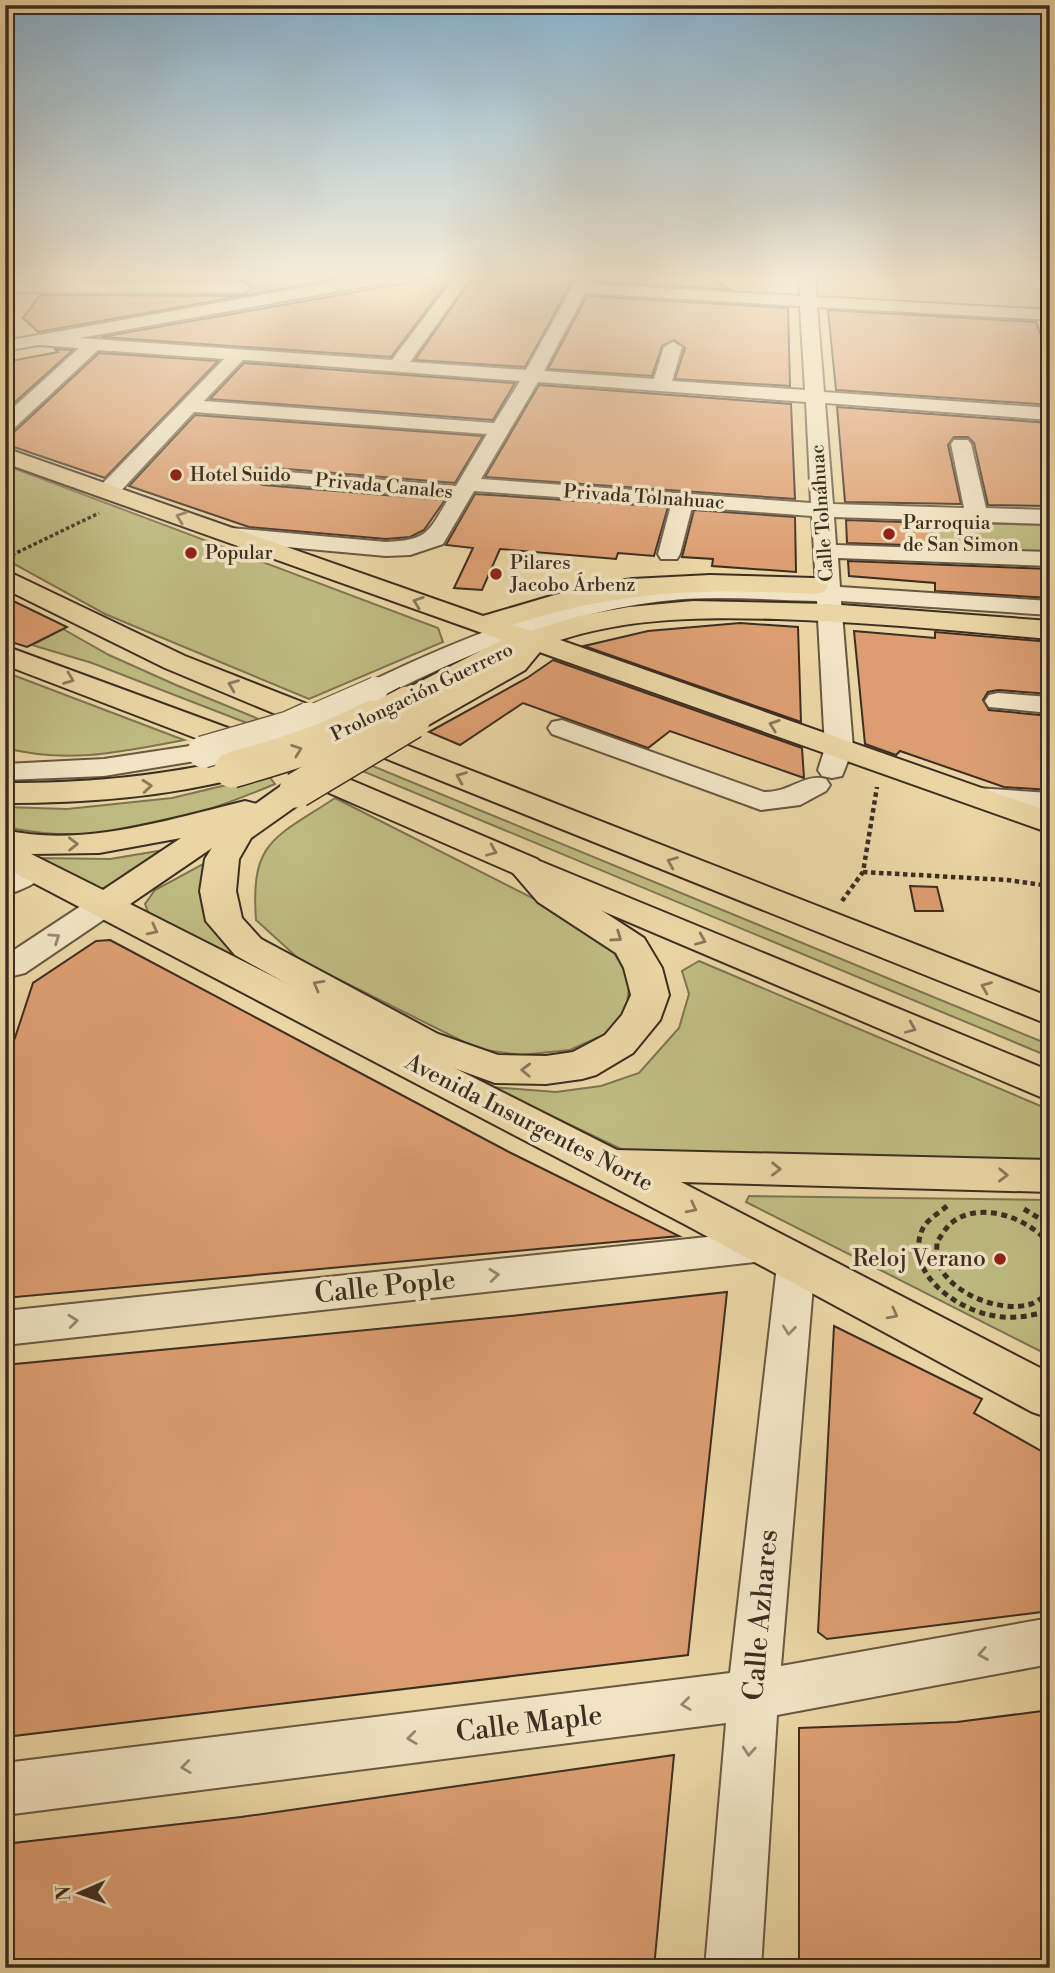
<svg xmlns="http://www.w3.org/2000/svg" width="1055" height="1973" viewBox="0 0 1055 1973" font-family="'Libre Bodoni',serif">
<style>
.green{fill:#bebb81;stroke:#7e7452;stroke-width:2}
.building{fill:#dc9e71;stroke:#3d2e22;stroke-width:2}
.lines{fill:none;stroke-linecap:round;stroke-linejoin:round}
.minor-casing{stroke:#685842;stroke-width:4}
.major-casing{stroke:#3d2e22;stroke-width:4}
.highway-casing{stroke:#3d2e22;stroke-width:4}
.path-far2{stroke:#3d2e22;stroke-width:3.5;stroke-dasharray:3.5 2.5;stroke-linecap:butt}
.path-far1{stroke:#3d2e22;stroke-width:4.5;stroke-dasharray:4.5 3.5;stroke-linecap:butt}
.path{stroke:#3d2e22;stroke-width:5;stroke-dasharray:6 4.5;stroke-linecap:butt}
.minor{fill:#f1e4c4;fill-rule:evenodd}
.major{fill:#ead5a4;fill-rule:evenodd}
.highway{fill:#ead5a4;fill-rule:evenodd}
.minor-bridge-far1-casing{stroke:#685842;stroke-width:26;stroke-linecap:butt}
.minor-bridge-casing{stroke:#685842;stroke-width:34;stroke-linecap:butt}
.major-bridge-far1-casing{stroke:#3d2e22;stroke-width:30;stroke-linecap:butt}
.major-bridge-casing{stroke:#3d2e22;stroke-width:38;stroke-linecap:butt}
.highway-bridge-casing{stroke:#3d2e22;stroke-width:38;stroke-linecap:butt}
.minor-bridge-far1{stroke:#f1e4c4;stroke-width:24}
.minor-bridge{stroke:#f1e4c4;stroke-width:31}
.major-bridge-far1{stroke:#ead5a4;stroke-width:27}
.major-bridge{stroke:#ead5a4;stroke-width:35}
.highway-bridge{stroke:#ead5a4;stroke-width:35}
.oneway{stroke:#8b795c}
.oneway2{stroke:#978973}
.poi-dot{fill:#8f2418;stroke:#f1e4c4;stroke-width:2.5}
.labels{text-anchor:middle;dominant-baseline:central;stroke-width:7;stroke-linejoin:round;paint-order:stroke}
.far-poi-label{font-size:19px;fill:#3d2e22;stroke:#f1e4c4;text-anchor:start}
.far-street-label{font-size:19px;fill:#3d2e22;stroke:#f1e4c4}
.street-label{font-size:23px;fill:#3d2e22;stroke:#f1e4c4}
.poi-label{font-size:23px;fill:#3d2e22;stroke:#f1e4c4;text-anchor:end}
.near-street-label{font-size:28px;fill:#3d2e22;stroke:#f1e4c4}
</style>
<rect width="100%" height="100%" fill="#ead5a4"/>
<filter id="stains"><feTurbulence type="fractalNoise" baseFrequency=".00286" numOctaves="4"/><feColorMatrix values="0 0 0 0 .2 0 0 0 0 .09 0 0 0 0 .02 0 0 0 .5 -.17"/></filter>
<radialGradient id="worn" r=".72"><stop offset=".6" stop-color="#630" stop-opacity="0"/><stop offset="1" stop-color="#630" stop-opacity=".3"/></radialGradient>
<g class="green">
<path d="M5,465L438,628L443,642L309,699L105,614L5,559Z"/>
<path d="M929,522L1050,525V553L936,550Z"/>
<path d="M63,629L109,655L176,685L1050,1045V1057L252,725L92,663L32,645Z"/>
<path d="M5,672L184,740C121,752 68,764 5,748Z"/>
<path d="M268,775L275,784C184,822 104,848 5,827V807L67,809L172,798Z"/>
<path d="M335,798L564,914L610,946L630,979L626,1012L608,1033L570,1050L521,1055L478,1049L300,960L256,920C250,840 275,838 335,798Z"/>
<path d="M164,850L107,888L87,889L37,858L110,859Z"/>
<path d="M203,864L206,898L223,939L253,971L151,920L145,904L155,890Z"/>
<path d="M699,961L1050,1110V1162L623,1150L491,1087L556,1092L601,1086L639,1073L679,1028L689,994L682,971Z"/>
<path d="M749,1196L1050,1200V1356L746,1202Z"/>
</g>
<g class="building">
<path d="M53,278H340L243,296L253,287L243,280Z"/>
<path d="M435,278H451L391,357L101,337Z"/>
<path d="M472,278H574L525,367L415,360Z"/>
<path d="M595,278H713L729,289L594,282Z"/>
<path d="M40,295L243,296L38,332L23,318Z"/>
<path d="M587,296L788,308L790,386L675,379L685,348L674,340L662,346L652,376L548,369Z"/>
<path d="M828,310L1036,322L1050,360V405L836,390Z"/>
<path d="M55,349L73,350L5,411V362L58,352Z"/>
<path d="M99,353L218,361L105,478L5,444V434L14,432Z"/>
<path d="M244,363L515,383L493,420L210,399Z"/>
<path d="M539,385L791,404L795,499L485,477Z"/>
<path d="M837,407L1050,423V506L988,505L974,443L968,437H954L948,445L961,504L845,502Z"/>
<path d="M195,415L483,436L455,483L263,467L250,474L254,482L263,485L445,500L424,530L410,537L386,539L249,527L129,486Z"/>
<path d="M475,494L668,507L654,556L618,553L616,559L500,549L482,590L454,588L473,548L446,545Z"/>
<path d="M694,510L795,517L796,572L712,566L713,559L682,557Z"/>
<path d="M846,520L929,523L935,546L847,543Z"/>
<path d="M848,561L1050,569V598L935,591V583L849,576Z"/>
<path d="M5,597L67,627L27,647L5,640Z"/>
<path d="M740,623L798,627L801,722L584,646L648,631Z"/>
<path d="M854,631L935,638V632L1050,642V694L998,690L988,692L983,700L989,710L1050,716V790L1004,787L900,751L896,755L865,744Z"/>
<path d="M553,660L802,748L804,778L670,731L648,748L523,703L460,745L429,732L527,678Z"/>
<path d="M910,886L937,887L943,911H915Z"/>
<path d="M110,940L509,1152L679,1236L5,1298V1068L33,983L96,941Z"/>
<path d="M727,1292L688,1655L5,1737V1365L511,1316Z"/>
<path d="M834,1326L982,1399L974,1413L1050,1456V1611L827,1639L818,1632Z"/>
<path d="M1050,1710V1968H799V1728L957,1722Z"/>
<path d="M674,1755L654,1968H5V1844L241,1817Z"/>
</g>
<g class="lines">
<defs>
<g id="minor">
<path d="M356,278H392L384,283L80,338L392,360L454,278H470L410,362L526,370L577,278H593L590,284L800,296L799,278H815L817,297L1050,310V320L817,307L824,392L1050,408V420L825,403L833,504L964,508L951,444L954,440H968L971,444L986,508L1050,510V524L834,517L836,545L1050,552V566L838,558L840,587L1050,601V615L841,601L853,748L842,776L832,778L822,776L818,770L825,748L817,601C773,600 728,596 683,599C577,607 480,648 385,695L376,697L367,695L363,689L367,683C467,635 570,594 682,585C727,581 772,586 816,587L812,516L692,507L680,554L677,559H661L658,554L671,505L474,491L443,544L410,555L386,556L231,542L223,540L220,535L223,530L231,528L386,542C429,540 428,532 449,498L263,482L256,480L252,476L256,472L263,470L456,486L487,434L194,412L116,496H100L97,491L100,486L224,359L98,350L12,430L5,432V415L79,348L38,345L5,351V341ZM585,293L800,306L805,390L672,381L682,347L673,342L664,347L654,379L544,371ZM243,360L520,381L494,423L204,401ZM538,382L806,402L811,503L481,479Z"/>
<path d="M5,282L243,283L251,288L243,293L5,292Z"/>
<path d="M998,693L1050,697V713L989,707L985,701L989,695Z"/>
<path d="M562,720L764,792C790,793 804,773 826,779L830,785L826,791L800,805L761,810L552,734L548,728L552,722Z"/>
<path d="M203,744L213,746L217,752L213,758L104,776L5,780V764L104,759Z"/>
<path d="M977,788L1050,793V811L967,803L963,797L967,791Z"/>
<path d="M35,860L46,863L50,869C41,882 20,891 5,895V873Z"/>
<path d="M104,896L115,898L120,905L115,912L25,973L5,978V956L93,898Z"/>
<path d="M765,1231L779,1235L785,1246L782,1251L795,1247L809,1251L815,1262L781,1666L1050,1618V1664L777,1715L761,1968H705L726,1723L5,1815V1763L730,1673L778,1257L765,1261L5,1345V1311Z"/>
</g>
<g id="major">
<path d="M5,448L483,616L575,589L632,579L710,575L814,578L824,580L828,586L824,592L814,594C703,588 619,590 512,625L531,631L579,616L629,607L693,601L828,604L1050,621V639C959,631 868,622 777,619C704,617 631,617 560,640L1050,812V833L531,649L510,656L418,706L407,709L396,706L392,700L396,694L502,640L5,463Z"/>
<path d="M5,570L185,656L307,704L311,711L307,718L296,720L285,718L165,668L5,589Z"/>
<path d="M393,740L1050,997V1025L382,757L377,750L382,743Z"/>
<path d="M232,760L243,763L248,770L243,777C164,797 87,803 5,803V783C87,783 152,777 232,760Z"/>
<path d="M245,801L257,804L262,811L257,818L234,825L236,828L231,835L130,904L617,1150L1050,1160V1192L681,1182L1050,1373V1418L1032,1412L686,1225L5,868V830C82,848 171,819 245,801ZM181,838L103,890L31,854L99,853Z"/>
<path d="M525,855L1050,1071V1101L513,873L507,866L513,859Z"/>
</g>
<g id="highway">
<path d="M535,632L545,635L549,641L525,670L423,728L412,730L401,728L396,721L401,714L505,658L525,635Z"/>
<path d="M5,646L228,728L233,735L228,742L217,744L206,742L5,665Z"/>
<path d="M339,775L537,859L564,886L644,938L662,968L669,995L660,1020L633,1053L596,1075L582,1079L546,1084L495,1083L410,1052L235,955L206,921L200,891L205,859L226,825L285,783L297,780L309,783L314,790L309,797L251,838L239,859L236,891L242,918L261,939L438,1034L498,1055L546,1056L573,1052L605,1035L622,1015L631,995L624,968L616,953L538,902L513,873L327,792L323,785L327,778Z"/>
</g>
</defs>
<use href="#minor" class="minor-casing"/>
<use href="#major" class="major-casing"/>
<use href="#highway" class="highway-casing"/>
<path class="path-far2" d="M12,555L99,513"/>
<g class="path-far1">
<path d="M863,872L1007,880L1050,886"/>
<path d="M842,901L863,872L877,787"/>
</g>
<g class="path">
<path d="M947,1206C940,1212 927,1220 923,1228C903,1271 953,1307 990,1315C1011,1320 1030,1316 1050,1311"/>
<path d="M1024,1209L1050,1225"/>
<path d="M1050,1245C1030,1218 979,1199 950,1224C945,1229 941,1236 937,1242C937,1247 936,1254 937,1259C945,1292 1000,1314 1031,1304C1037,1302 1044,1296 1050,1292"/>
</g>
<use href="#minor" class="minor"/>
<use href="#major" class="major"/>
<use href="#highway" class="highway"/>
<defs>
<path id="minor-bridge-far1" d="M305,720L376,689"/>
<path id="minor-bridge" d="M203,752L289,727L309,718"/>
<path id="major-bridge-far1" d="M369,720L407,700"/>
<path id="major-bridge" d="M232,770C280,756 328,742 372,718"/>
<path id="highway-bridge" d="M297,790L412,721"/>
</defs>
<use href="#minor-bridge-far1" class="minor-bridge-far1-casing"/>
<use href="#minor-bridge" class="minor-bridge-casing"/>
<use href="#major-bridge-far1" class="major-bridge-far1-casing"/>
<use href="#major-bridge" class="major-bridge-casing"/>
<use href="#highway-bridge" class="highway-bridge-casing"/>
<use href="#minor-bridge-far1" class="minor-bridge-far1"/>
<use href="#minor-bridge" class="minor-bridge"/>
<use href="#major-bridge-far1" class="major-bridge-far1"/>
<use href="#major-bridge" class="major-bridge"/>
<use href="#highway-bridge" class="highway-bridge"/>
</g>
<defs><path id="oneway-chevron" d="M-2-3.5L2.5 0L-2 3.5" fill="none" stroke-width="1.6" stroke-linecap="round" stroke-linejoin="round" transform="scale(1.75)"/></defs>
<g class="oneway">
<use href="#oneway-chevron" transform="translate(181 517) rotate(-160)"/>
<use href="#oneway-chevron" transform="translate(418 602) rotate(-160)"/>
<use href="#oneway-chevron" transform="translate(69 679) rotate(21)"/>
<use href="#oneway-chevron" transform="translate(233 685) rotate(-158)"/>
<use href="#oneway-chevron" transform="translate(774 725) rotate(-161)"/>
<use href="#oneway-chevron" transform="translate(297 750) rotate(-20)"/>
<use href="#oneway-chevron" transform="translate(461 777) rotate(-158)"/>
<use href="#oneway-chevron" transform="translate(147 786) rotate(-5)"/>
<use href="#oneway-chevron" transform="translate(73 844) rotate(-1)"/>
<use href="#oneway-chevron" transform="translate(492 851) rotate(23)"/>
<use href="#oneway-chevron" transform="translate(672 862) rotate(-158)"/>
<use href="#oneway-chevron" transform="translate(153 930) rotate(27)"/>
<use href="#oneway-chevron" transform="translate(617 937) rotate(35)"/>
<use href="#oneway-chevron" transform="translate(701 940) rotate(23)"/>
<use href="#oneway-chevron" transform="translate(318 985) rotate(-151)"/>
<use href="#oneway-chevron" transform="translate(986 987) rotate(-158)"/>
<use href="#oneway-chevron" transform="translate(911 1028) rotate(23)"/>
<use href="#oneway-chevron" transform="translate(526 1070) rotate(-178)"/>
<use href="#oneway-chevron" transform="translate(776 1169) rotate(1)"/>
<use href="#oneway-chevron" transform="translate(1003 1175) rotate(1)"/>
<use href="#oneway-chevron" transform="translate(692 1208) rotate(27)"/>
<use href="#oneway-chevron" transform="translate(893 1314) rotate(28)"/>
</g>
<g class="oneway2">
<use href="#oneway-chevron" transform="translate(55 938) rotate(-34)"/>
<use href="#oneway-chevron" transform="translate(494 1275) rotate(-6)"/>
<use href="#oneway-chevron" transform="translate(73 1321) rotate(-6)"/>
<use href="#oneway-chevron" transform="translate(789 1330) rotate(96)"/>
<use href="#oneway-chevron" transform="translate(983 1654) rotate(170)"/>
<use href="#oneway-chevron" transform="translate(686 1704) rotate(173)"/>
<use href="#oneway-chevron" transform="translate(412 1738) rotate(173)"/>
<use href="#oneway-chevron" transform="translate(749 1751) rotate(94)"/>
<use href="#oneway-chevron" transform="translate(186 1767) rotate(173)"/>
</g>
<linearGradient id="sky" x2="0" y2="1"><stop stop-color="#8ab5d2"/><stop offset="0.5" stop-color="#f6ecd6"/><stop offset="1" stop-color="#f6ecd6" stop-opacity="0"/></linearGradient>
<rect width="1055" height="554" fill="url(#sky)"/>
<g class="poi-dot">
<circle cx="176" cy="475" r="7"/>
<circle cx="889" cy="534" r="7"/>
<circle cx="191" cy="553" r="7"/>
<circle cx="496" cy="574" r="7"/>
<circle cx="1000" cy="1259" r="7"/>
</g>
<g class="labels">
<g class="far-poi-label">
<text x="190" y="475">Hotel Suido</text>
<text x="903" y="523">Parroquia<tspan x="903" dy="22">de San Simon</tspan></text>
<text x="205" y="553">Popular</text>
<text x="510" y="563">Pilares<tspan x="510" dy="22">Jacobo Árbenz</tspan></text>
</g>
<g class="far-street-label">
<text transform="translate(384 486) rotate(5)">Privada Canales</text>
<text transform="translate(644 497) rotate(4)">Privada Tolnahuac</text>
<text transform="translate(822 513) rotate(-94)">Calle Tolnáhuac</text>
<text transform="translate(422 692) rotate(-26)">Prolongación Guerrero</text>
</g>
<g class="street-label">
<text transform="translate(529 1123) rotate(27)">Avenida Insurgentes Norte</text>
</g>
<g class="poi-label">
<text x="986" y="1259">Reloj Verano</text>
</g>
<g class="near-street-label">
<text transform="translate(385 1287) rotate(-6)">Calle Pople</text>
<text transform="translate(761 1615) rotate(-85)">Calle Azhares</text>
<text transform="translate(529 1724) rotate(-7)">Calle Maple</text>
</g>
</g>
<rect width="1055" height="1973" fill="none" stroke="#ead5a4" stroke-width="28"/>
<rect x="7" y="7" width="1041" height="1959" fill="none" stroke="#3d2e22" stroke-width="3.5"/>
<rect x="14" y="14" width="1027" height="1945" fill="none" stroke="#3d2e22" stroke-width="2"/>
<g transform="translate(80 1893) rotate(268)" stroke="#f1e4c4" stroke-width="5" paint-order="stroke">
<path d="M0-5L12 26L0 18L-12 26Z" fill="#3d2e22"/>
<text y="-10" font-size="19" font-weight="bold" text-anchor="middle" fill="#3d2e22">N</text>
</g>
<rect width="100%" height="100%" filter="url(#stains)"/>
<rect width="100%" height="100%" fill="url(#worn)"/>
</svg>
